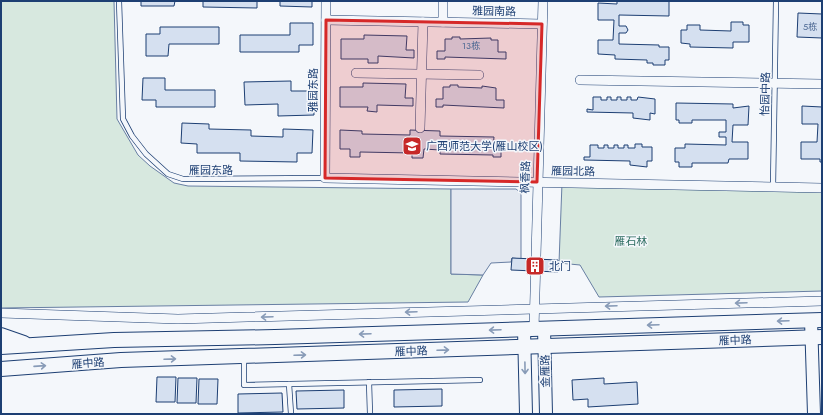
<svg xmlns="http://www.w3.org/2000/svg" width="823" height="415" viewBox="0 0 823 415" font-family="Jost,'Noto Sans SC',sans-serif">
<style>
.green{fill:#d7e8df;stroke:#687fa3}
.parking{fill:#e3e8f0;stroke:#687fa3}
.building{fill:#d5e0f0;stroke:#1d3f73}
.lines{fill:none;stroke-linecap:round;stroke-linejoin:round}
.lane-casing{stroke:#1d3f73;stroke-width:6}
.street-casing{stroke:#1d3f73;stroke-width:10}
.secondary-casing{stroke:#1d3f73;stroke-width:14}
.primary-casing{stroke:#1d3f73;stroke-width:16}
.lane{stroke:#f4f7fb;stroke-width:4.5}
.street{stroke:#f4f7fb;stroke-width:9}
.secondary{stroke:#f4f7fb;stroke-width:12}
.primary{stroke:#f4f7fb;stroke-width:14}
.oneway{stroke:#889bb7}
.marked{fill:#d62828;fill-opacity:0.2;stroke:#d62828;stroke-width:3;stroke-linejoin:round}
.labels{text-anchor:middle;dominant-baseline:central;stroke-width:3;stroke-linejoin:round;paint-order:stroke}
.number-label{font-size:9px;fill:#4b6792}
.street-label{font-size:11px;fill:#1d3f73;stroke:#f4f7fb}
.poi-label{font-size:11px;fill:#1d3f73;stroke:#f4f7fb;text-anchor:start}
.park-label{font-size:11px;fill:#2c6c60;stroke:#f4f7fb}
</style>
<rect width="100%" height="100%" fill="#f4f7fb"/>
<g class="green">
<path d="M1,1H114L117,119L138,155L150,166L174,183L188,186L451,189V274L483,275L468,302L1,308Z"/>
<path d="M562,183L822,188V291L599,297L580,265L559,263Z"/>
</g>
<path class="parking" d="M451,189H516L521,193V259L512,258L511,262L491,263L483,275L451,274Z"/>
<g class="building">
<path d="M141,1H175L174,6H141Z"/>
<path d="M203,1H257V8L203,7Z"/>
<path d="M280,1H312V7L280,6Z"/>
<path d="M617,1H669V16L619,15V26H626L628,30L626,33H619V44L659,45V47H669V60H665V65H653V63H647V60L615,59V55L598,54V40H613L614,20H598V3L617,4Z"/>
<path d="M798,13L822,14V38L797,37Z"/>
<path d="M731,22H743V25H749V42H733V48L690,47V44L681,43V30H687V25H700V30L731,31Z"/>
<path d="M290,23H313V45H299V52H240V35H290Z"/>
<path d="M160,27H219V44H169L168,56H146V34H160Z"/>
<path d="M364,35L407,36L406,50H414V58L378,56V63H368V59H341V39H364Z"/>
<path d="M452,37H460V39L491,38V40H498V52H506V59L445,57V59H437V51H445V39H452Z"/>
<path d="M143,78H165V90H215V107H156V100H142Z"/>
<path d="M291,81V91H313L314,115L278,116V104L245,105L244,82Z"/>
<path d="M363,83L406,84L405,98H413V106L377,105V112L367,111L368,107H340V87H363Z"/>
<path d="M450,85H458V87L482,88V86L496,88V100H504V108L443,105V107H436V99H443V87H450Z"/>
<path d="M593,97H601V100H607V97H611V100H617V97H621V100H627V97H631V100H637L638,97L655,99V114L650,113V120L633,118V113L587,112V109L593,110Z"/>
<path d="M676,103L733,104V108L749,106L748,125H733L732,142H748V159H729L728,163H692V167H679V162H675V148H685V144L726,145V137H719V132H726V120H692V123H679V120H676Z"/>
<path d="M802,106L822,107V162H820V159H801V142H817L818,124H802Z"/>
<path d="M182,123L209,124V129L251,130V136L283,137V129L313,130L312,153H297V162L240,161V153H197V144L181,143Z"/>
<path d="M340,130L362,131V134L410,135V130L440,131V136L494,137L493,148H501V157H493V155L440,154V150L424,149L423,158H412V153L360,152V157H350V149H340Z"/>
<path d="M635,144H642V147H652V161H647V167L630,165V161L584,160V157H590V145H598V148H604V145H608V148H614V145H618V148H624V145H628V148H635Z"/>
<path d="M512,258L558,260V272L511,270Z"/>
<path d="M157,377H176L175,402H156Z"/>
<path d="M178,378H197L196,403H177Z"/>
<path d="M604,378V384L637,382L638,404L588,407V399L573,400L572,380Z"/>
<path d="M199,379H218L217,404H198Z"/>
<path d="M442,389V406L394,407V390Z"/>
<path d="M344,390V408L297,409L296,391Z"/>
<path d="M282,393L283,412L238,413V394Z"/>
</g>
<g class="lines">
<defs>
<g id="lane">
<path d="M119,1L123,119L132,136L146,154L168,174L183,179L325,178"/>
<path d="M773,187L776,1"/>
<path d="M244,358V385L480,380"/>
<path d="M369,382L370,414"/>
<path d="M289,384L291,414"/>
</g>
<g id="street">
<path d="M326,1L325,178L822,188"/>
<path d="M443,1V22"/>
<path d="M326,20L542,24"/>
<path d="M356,73L479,75"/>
<path d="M580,80L822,84"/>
<path d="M420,128L423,22"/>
<path d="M1,313L178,319L822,301"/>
<path d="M534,329L543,1"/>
</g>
<g id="secondary">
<path d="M811,320L814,414"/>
<path d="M544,328L546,414"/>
<path d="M524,329L526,414"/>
</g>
<g id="primary">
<path d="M1,335L24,343"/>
<path d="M1,347L114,340L275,337L822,320"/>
<path d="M1,369L121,360L822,337"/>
</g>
</defs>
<use href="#lane" class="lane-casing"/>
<use href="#street" class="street-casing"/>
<use href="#secondary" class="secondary-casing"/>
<use href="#primary" class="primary-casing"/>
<use href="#lane" class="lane"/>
<use href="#street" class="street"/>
<use href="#secondary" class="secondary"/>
<use href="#primary" class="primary"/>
</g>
<defs><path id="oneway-shaft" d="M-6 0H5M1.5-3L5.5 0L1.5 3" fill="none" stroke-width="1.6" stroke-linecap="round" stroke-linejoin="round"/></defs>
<g class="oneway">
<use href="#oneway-shaft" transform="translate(741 303) rotate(178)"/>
<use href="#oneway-shaft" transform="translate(611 306) rotate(178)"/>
<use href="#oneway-shaft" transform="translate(411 312) rotate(178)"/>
<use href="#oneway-shaft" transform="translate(267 317) rotate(178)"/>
<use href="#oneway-shaft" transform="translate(783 321) rotate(178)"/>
<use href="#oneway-shaft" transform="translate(653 325) rotate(178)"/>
<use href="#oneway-shaft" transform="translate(495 330) rotate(178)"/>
<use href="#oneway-shaft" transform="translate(365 334) rotate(178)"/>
<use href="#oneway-shaft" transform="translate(443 350) rotate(-2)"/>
<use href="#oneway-shaft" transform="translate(300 355) rotate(-2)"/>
<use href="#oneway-shaft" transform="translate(170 359) rotate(-2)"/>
<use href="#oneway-shaft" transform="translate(40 366) rotate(-4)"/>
<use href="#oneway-shaft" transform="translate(525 368) rotate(89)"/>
</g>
<path class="marked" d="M326,20L542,24L537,182L325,178Z"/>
<defs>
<symbol id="university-square" viewBox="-11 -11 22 22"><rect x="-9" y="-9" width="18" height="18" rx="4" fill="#c62828" stroke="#f4f7fb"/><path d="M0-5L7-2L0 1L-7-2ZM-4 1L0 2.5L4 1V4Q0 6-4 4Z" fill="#fff"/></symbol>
<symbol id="building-square" viewBox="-11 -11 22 22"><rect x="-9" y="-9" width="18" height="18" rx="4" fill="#c62828" stroke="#f4f7fb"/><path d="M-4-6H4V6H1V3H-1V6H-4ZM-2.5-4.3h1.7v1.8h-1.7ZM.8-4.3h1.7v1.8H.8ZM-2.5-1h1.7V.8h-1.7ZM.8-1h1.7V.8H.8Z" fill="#fff"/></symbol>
</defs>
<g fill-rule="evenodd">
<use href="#university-square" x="401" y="135" width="22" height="22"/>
<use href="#building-square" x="524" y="255" width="22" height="22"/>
</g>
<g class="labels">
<g class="number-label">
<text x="810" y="26">5栋</text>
<text x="471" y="45">13栋</text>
</g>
<g class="street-label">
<text transform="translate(494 11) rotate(1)">雅园南路</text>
<text transform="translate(313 90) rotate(-90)">雅园东路</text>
<text transform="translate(765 94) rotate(-89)">怡园中路</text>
<text x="211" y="170">雁园东路</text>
<text transform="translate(573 171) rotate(1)">雁园北路</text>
<text transform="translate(525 177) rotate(-88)">枫香路</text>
<text transform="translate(735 340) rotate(-2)">雁中路</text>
<text transform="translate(411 351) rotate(-2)">雁中路</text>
<text transform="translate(88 363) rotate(-4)">雁中路</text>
<text transform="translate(545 371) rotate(-91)">金雁路</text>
</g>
<g class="poi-label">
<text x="426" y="146">广西师范大学(雁山校区)</text>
<text x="549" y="266">北门</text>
</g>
<g class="park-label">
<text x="631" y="241">雁石林</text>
</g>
</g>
<rect width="823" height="415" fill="none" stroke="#1d3f73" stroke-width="4"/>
</svg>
